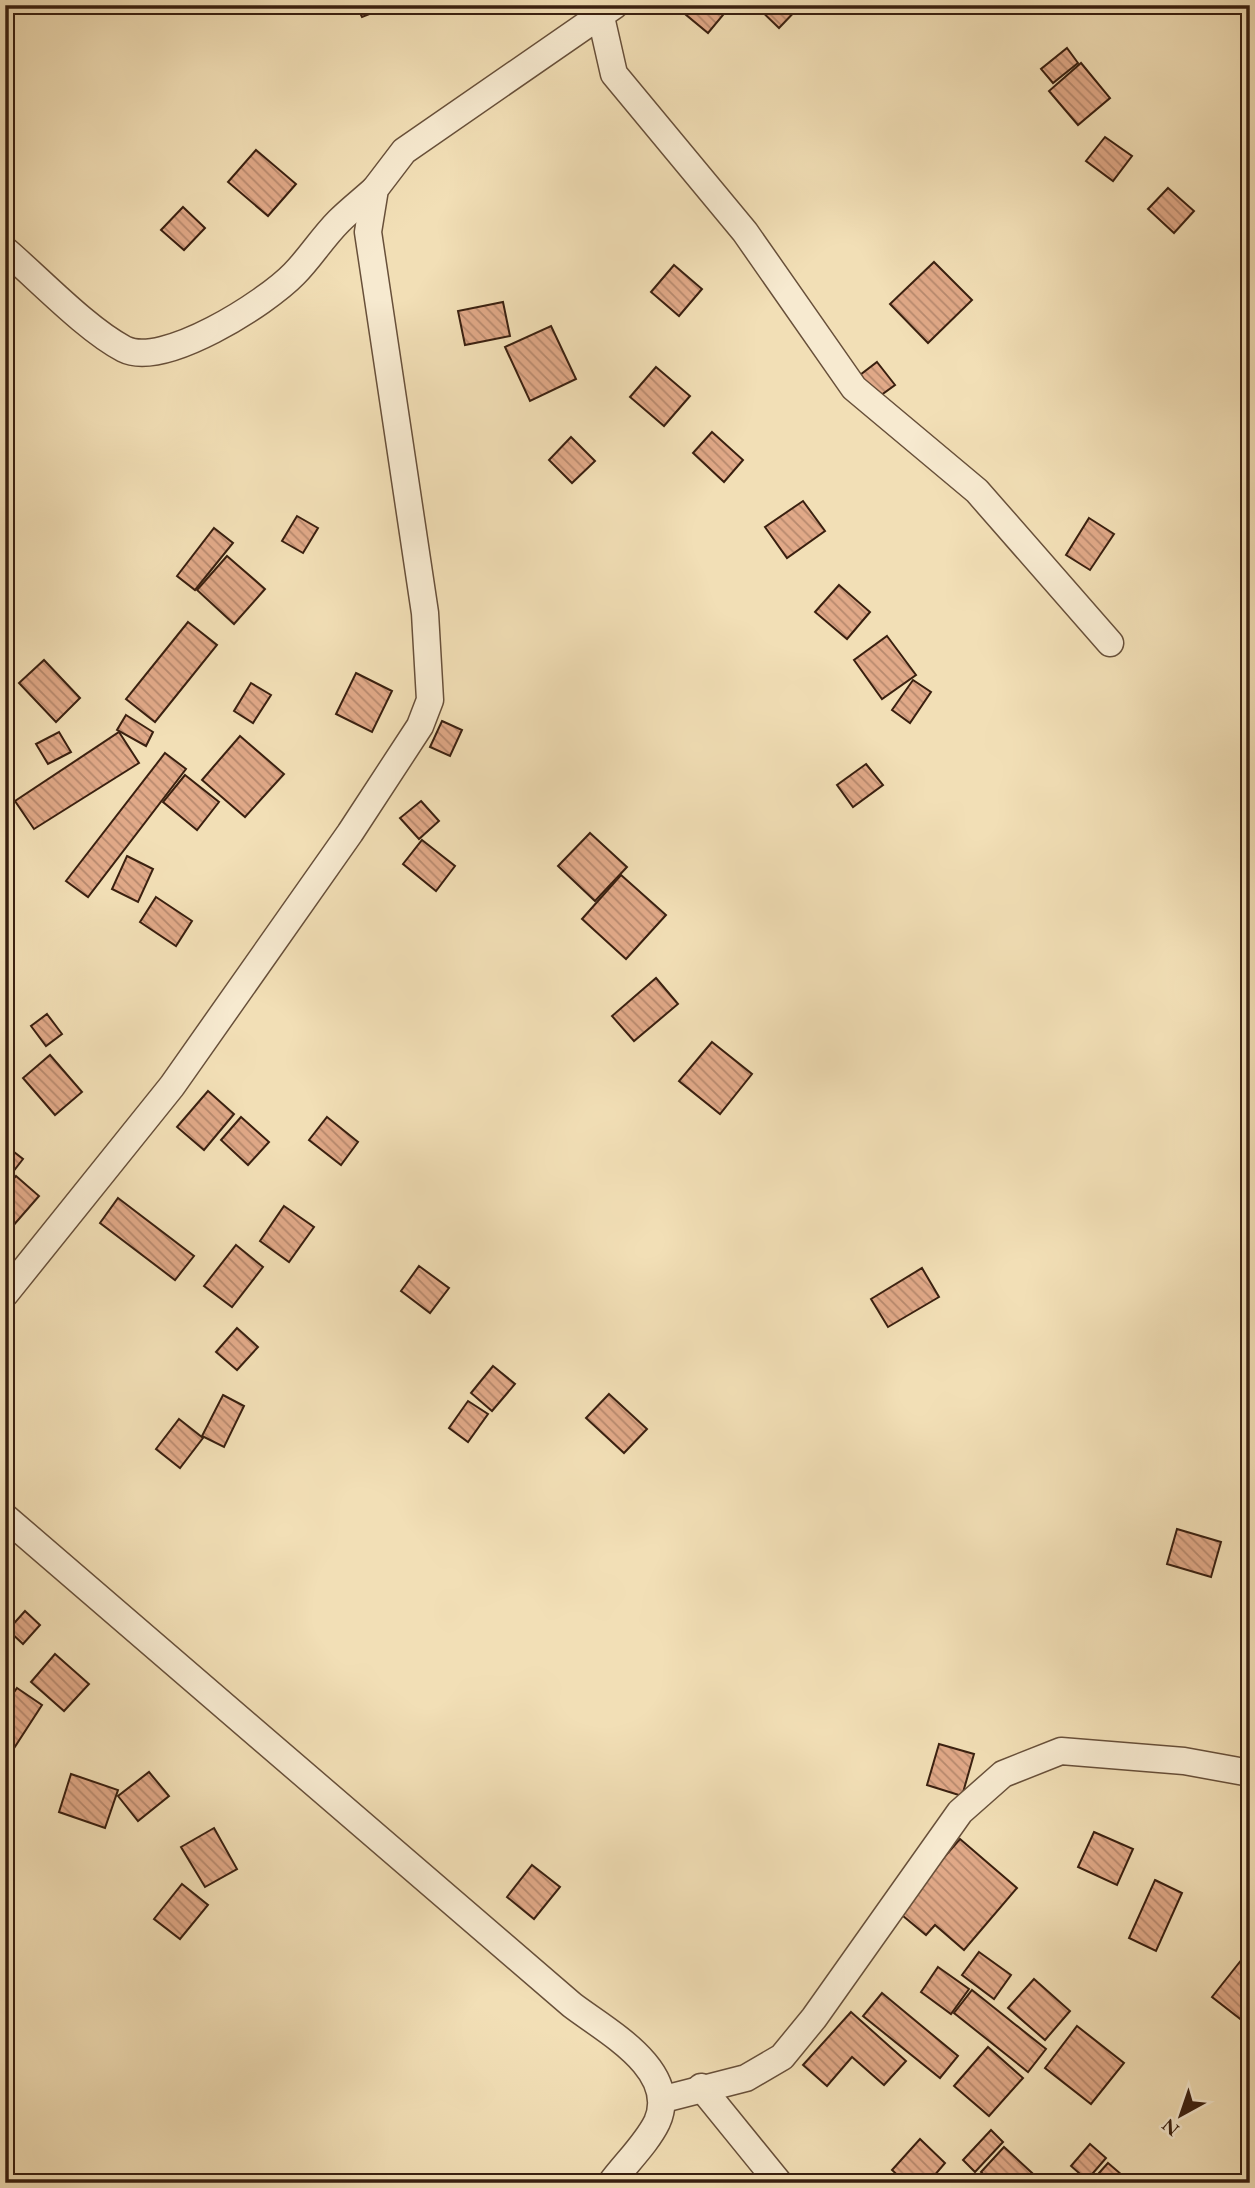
<svg xmlns="http://www.w3.org/2000/svg" width="1255" height="2188" viewBox="0 0 1255 2188" font-family="'EB Garamond',serif">
<style>
.building{fill:url(#building-back-hatch);stroke:#3a2010;stroke-width:2}
.lines{fill:none;stroke-linecap:round;stroke-linejoin:round}
.minor-casing{stroke:#68503a;stroke-width:29}
.minor{stroke:#f7ead0;stroke-width:26}
</style>
<defs>
<pattern id="building-back-hatch" width="6" height="6" patternUnits="userSpaceOnUse" patternTransform="scale(1.75)"><rect width="6" height="6" fill="#e1a988"/><path d="M-1 5l2 2M0 0l6 6M5-1l2 2" fill="none" stroke="#b7896e"/></pattern>
</defs>
<rect width="100%" height="100%" fill="#f2dfb6"/>
<filter id="stains"><feTurbulence type="fractalNoise" baseFrequency=".00286" numOctaves="4"/><feColorMatrix values="0 0 0 0 .2 0 0 0 0 .09 0 0 0 0 .02 0 0 0 .5 -.17"/></filter>
<radialGradient id="worn" r=".72"><stop offset=".6" stop-color="#630" stop-opacity="0"/><stop offset="1" stop-color="#630" stop-opacity=".3"/></radialGradient>
<g class="building">
<path d="M356,5H389L390,6L362,17Z"/>
<path d="M692,5H723L728,9L708,33L685,14Z"/>
<path d="M755,5H800V6L779,28Z"/>
<path d="M1067,48L1078,63L1053,83L1041,69Z"/>
<path d="M1081,63L1110,98L1078,125L1049,91Z"/>
<path d="M1105,137L1132,156L1113,181L1086,161Z"/>
<path d="M256,150L296,184L268,216L228,182Z"/>
<path d="M1168,188L1194,211L1174,233L1148,209Z"/>
<path d="M183,207L205,228L184,250L161,230Z"/>
<path d="M934,262L972,300L928,343L890,304Z"/>
<path d="M674,265L702,289L679,316L651,292Z"/>
<path d="M503,302L510,336L465,345L458,311Z"/>
<path d="M551,326L576,379L530,401L505,347Z"/>
<path d="M877,362L895,385L877,398L860,375Z"/>
<path d="M656,367L690,396L664,426L630,397Z"/>
<path d="M712,432L743,460L724,482L693,453Z"/>
<path d="M571,437L595,461L572,483L549,460Z"/>
<path d="M803,501L825,531L787,558L765,527Z"/>
<path d="M297,516L318,528L303,553L282,541Z"/>
<path d="M1089,518L1114,534L1090,570L1066,555Z"/>
<path d="M214,528L233,543L195,590L177,576Z"/>
<path d="M227,556L265,589L234,624L197,590Z"/>
<path d="M839,585L870,612L847,639L815,612Z"/>
<path d="M188,622L217,645L155,722L126,699Z"/>
<path d="M887,636L916,675L882,699L854,660Z"/>
<path d="M44,660L80,698L56,722L19,683Z"/>
<path d="M356,673L392,691L372,732L336,714Z"/>
<path d="M913,680L931,692L910,723L892,710Z"/>
<path d="M251,683L271,695L253,723L234,711Z"/>
<path d="M126,715L153,732L146,746L117,730Z"/>
<path d="M442,721L462,730L450,756L430,747Z"/>
<path d="M59,732L71,752L48,764L36,744Z"/>
<path d="M119,732L139,763L34,829L15,801Z"/>
<path d="M240,736L284,774L245,817L202,780Z"/>
<path d="M165,753L186,769L88,897L66,881Z"/>
<path d="M866,764L883,785L853,807L837,785Z"/>
<path d="M185,775L219,802L197,830L163,802Z"/>
<path d="M421,801L439,821L419,839L400,818Z"/>
<path d="M590,833L627,867L595,901L558,866Z"/>
<path d="M422,840L455,866L436,891L403,864Z"/>
<path d="M127,856L153,869L138,902L112,889Z"/>
<path d="M621,875L666,915L626,959L582,919Z"/>
<path d="M156,897L192,921L176,946L140,922Z"/>
<path d="M656,978L678,1004L634,1041L612,1016Z"/>
<path d="M47,1014L62,1034L46,1046L31,1026Z"/>
<path d="M712,1042L752,1074L720,1114L679,1081Z"/>
<path d="M50,1055L82,1092L55,1115L23,1078Z"/>
<path d="M208,1091L234,1114L204,1150L177,1127Z"/>
<path d="M241,1117L269,1142L248,1165L221,1140Z"/>
<path d="M327,1117L358,1142L341,1165L309,1140Z"/>
<path d="M5,1145L23,1159L5,1182Z"/>
<path d="M16,1176L39,1196L5,1235V1188Z"/>
<path d="M118,1198L194,1256L175,1280L100,1223Z"/>
<path d="M284,1206L314,1227L289,1262L260,1241Z"/>
<path d="M236,1245L263,1267L232,1307L204,1286Z"/>
<path d="M419,1266L449,1288L430,1313L401,1291Z"/>
<path d="M922,1268L939,1297L888,1327L871,1299Z"/>
<path d="M237,1328L258,1347L237,1370L216,1352Z"/>
<path d="M493,1366L515,1384L492,1411L471,1393Z"/>
<path d="M609,1394L647,1429L624,1453L586,1418Z"/>
<path d="M223,1395L244,1406L224,1447L202,1436Z"/>
<path d="M468,1401L488,1414L468,1442L449,1428Z"/>
<path d="M179,1419L203,1438L180,1468L156,1449Z"/>
<path d="M1177,1529L1221,1542L1211,1577L1167,1564Z"/>
<path d="M25,1611L40,1625L23,1644L8,1630Z"/>
<path d="M55,1654L89,1684L64,1711L31,1682Z"/>
<path d="M1250,1685V1701L1244,1699Z"/>
<path d="M17,1688L42,1705L7,1759L5,1705Z"/>
<path d="M939,1744L974,1754L962,1796L927,1785Z"/>
<path d="M149,1772L169,1796L138,1821L118,1796Z"/>
<path d="M71,1774L118,1790L105,1828L59,1812Z"/>
<path d="M214,1828L237,1869L205,1887L181,1847Z"/>
<path d="M1094,1832L1133,1849L1117,1885L1078,1867Z"/>
<path d="M960,1839L1017,1888L964,1950L935,1925L926,1935L897,1911Z"/>
<path d="M532,1865L560,1887L534,1919L507,1897Z"/>
<path d="M1155,1880L1182,1893L1156,1951L1129,1938Z"/>
<path d="M182,1884L208,1905L180,1939L154,1919Z"/>
<path d="M1250,1949V2022L1248,2025L1212,1997Z"/>
<path d="M979,1952L1011,1975L994,1999L962,1975Z"/>
<path d="M938,1967L969,1989L951,2014L921,1992Z"/>
<path d="M1034,1979L1070,2011L1045,2040L1008,2008Z"/>
<path d="M972,1990L1046,2049L1028,2072L954,2013Z"/>
<path d="M882,1993L958,2056L940,2078L863,2016Z"/>
<path d="M851,2012L906,2061L884,2085L852,2057L827,2086L803,2065Z"/>
<path d="M1077,2026L1124,2063L1091,2104L1045,2068Z"/>
<path d="M988,2047L1023,2078L989,2116L954,2086Z"/>
<path d="M991,2130L1003,2142L975,2172L963,2160Z"/>
<path d="M920,2139L945,2163L928,2183H906L892,2170Z"/>
<path d="M1090,2144L1106,2158L1087,2180L1071,2166Z"/>
<path d="M1004,2147L1043,2183H993L981,2172Z"/>
<path d="M1108,2163L1122,2175L1115,2183H1090Z"/>
</g>
<g class="lines">
<defs>
<g id="minor">
<path d="M601,17L614,74L745,232L854,388L977,491L1110,643"/>
<path d="M5,250C39,279 86,329 124,349C163,369 266,303 294,274C310,258 322,238 339,221C350,210 363,200 375,189"/>
<path d="M5,1294L172,1086L350,833L420,726L430,700L425,613L368,232L375,189L404,151L615,5"/>
<path d="M5,1517L572,2005C606,2031 680,2070 657,2122C647,2143 625,2164 611,2183"/>
<path d="M701,2087L779,2183"/>
<path d="M664,2099L746,2078L782,2057L814,2018L960,1812L1003,1774L1061,1751L1184,1761L1250,1773"/>
</g>
</defs>
<use href="#minor" class="minor-casing"/>
<use href="#minor" class="minor"/>
</g>
<rect width="1255" height="2188" fill="none" stroke="#f2dfb6" stroke-width="28"/>
<rect x="7" y="7" width="1241" height="2174" fill="none" stroke="#3a2010" stroke-width="3.5"/>
<rect x="14" y="14" width="1227" height="2160" fill="none" stroke="#3a2010" stroke-width="2"/>
<g transform="translate(1181 2115) rotate(220)" stroke="#f7ead0" stroke-width="5" paint-order="stroke">
<path d="M0-5L12 26L0 18L-12 26Z" fill="#3a2010"/>
<text y="-10" font-size="19" font-weight="bold" text-anchor="middle" fill="#3a2010">N</text>
</g>
<rect width="100%" height="100%" filter="url(#stains)"/>
<rect width="100%" height="100%" fill="url(#worn)"/>
</svg>
